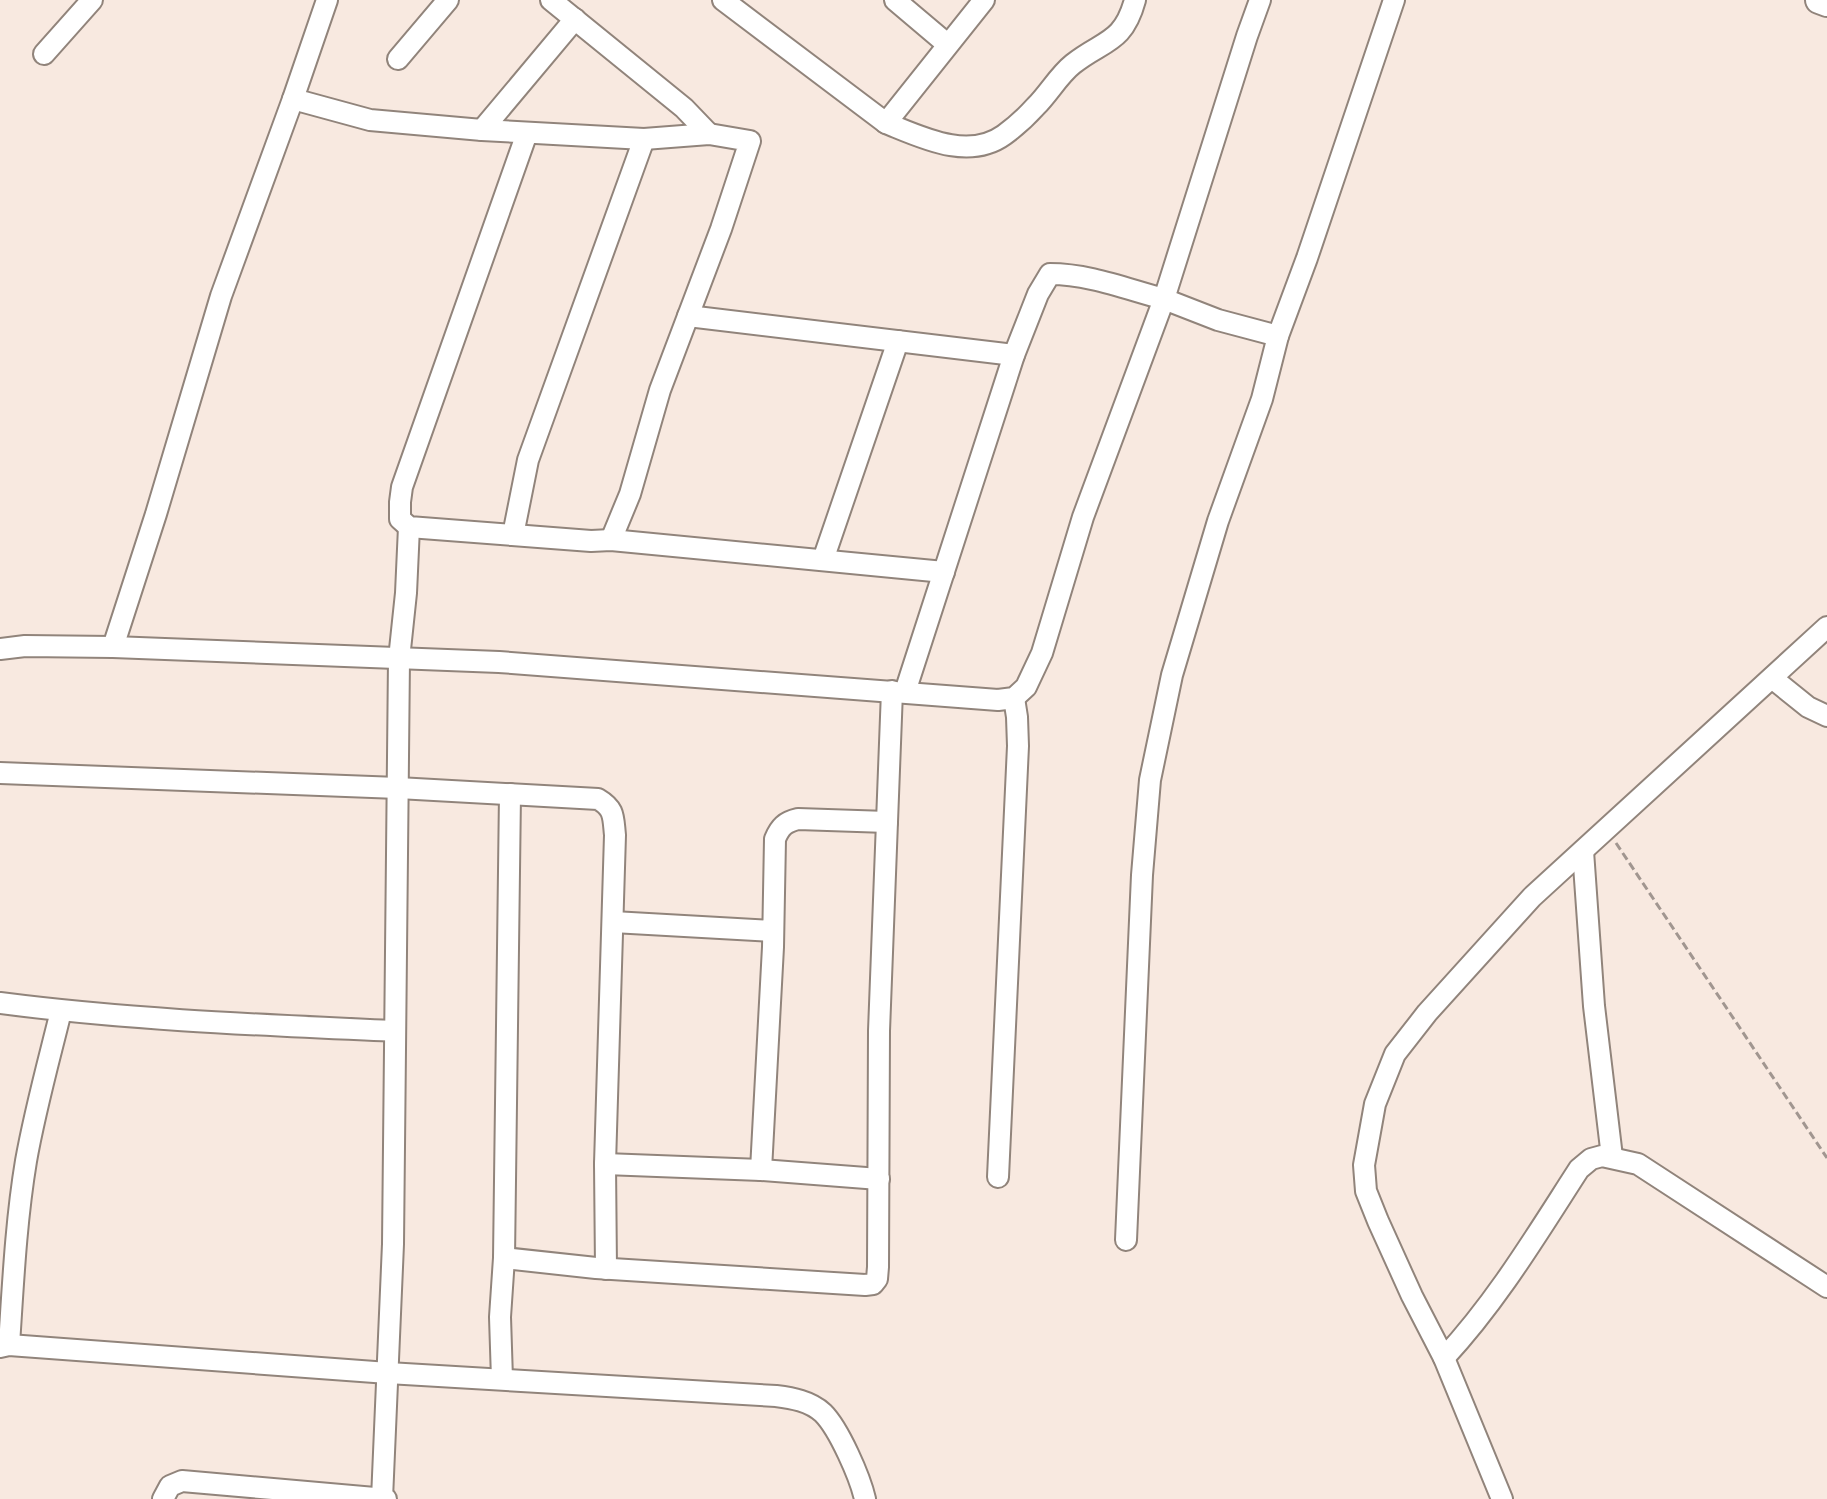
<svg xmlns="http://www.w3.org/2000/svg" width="1827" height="1499" viewBox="0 0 1827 1499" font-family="'Roboto Serif',serif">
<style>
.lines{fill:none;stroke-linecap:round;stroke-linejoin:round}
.minor-casing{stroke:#91847b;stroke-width:24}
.major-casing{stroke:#91847b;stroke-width:30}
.path{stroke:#a19690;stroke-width:3;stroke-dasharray:8 4;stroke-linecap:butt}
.minor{stroke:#fff;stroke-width:20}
.major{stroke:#fff;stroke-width:26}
</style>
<rect width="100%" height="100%" fill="#f8e9e0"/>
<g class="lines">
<defs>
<g id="minor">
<path d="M327,0L293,99L370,120L482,130L644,139L709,134L750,141L721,229L660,390L630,494L611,540"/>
<path d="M551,0L684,108L709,134"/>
<path d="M723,0L886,123L984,0"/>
<path d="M895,0L947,44"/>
<path d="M44,54L92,0"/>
<path d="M398,59L448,0"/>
<path d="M886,123C921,137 968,161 1004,135C1015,127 1027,116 1036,106C1049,93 1059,75 1073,64C1103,40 1123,44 1135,0"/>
<path d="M482,130L575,19"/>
<path d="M527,133L402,487L400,502V519L409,527L591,541L611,540L944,572"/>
<path d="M688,316L1014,355"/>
<path d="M1278,336L1307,258L1394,0"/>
<path d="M513,535L528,460L644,139"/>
<path d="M823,560L898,341"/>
<path d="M113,647L156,514L221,296L293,99"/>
<path d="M0,649L25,646L113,647L499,662L998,700L1014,698L1026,687L1042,653L1083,517L1164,299L1218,320L1278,336L1262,399L1218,521L1172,675L1150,780L1142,875L1126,1240"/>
<path d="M1772,678L1808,707L1827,716"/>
<path d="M905,692L1014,355L1038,294L1050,274C1089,274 1126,289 1164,299L1247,36L1260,0"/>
<path d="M0,773L398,788L598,799C615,809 613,817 615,835L605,1164L606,1269"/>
<path d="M1583,851L1594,1006L1612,1157"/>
<path d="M613,922L773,931"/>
<path d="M0,1003C131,1020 263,1025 395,1031"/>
<path d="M605,1164L761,1170L879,1179"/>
<path d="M761,1170L773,947L775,839C780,827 785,822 798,819L887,822"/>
<path d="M998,1177L1018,746L1017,717L1014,698"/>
<path d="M504,1258L596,1268L865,1285L873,1284L877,1279L878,1267L879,1031L892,691"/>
<path d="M9,1345C13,1284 16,1221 26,1161C35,1110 49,1060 61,1011"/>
<path d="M0,1347L9,1345L388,1373L776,1396C792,1398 810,1401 823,1413C839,1429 860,1477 865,1499"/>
<path d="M1444,1358C1497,1301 1537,1234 1579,1169L1591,1159L1602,1156L1638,1164L1827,1287"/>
<path d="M502,1379L500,1317L504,1258L510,794"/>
<path d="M163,1499L170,1486L182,1481L386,1499"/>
<path d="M382,1499L393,1244L399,659L406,593L409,527"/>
<path d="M1502,1499L1444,1358L1412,1296L1378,1221L1366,1191L1364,1165L1375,1104L1395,1054L1427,1013L1532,897L1827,627"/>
</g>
<path id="major" d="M1819,0L1827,3"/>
</defs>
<use href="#minor" class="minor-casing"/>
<use href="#major" class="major-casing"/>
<path class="path" d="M1616,843L1827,1158"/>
<use href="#minor" class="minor"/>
<use href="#major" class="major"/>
</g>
</svg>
